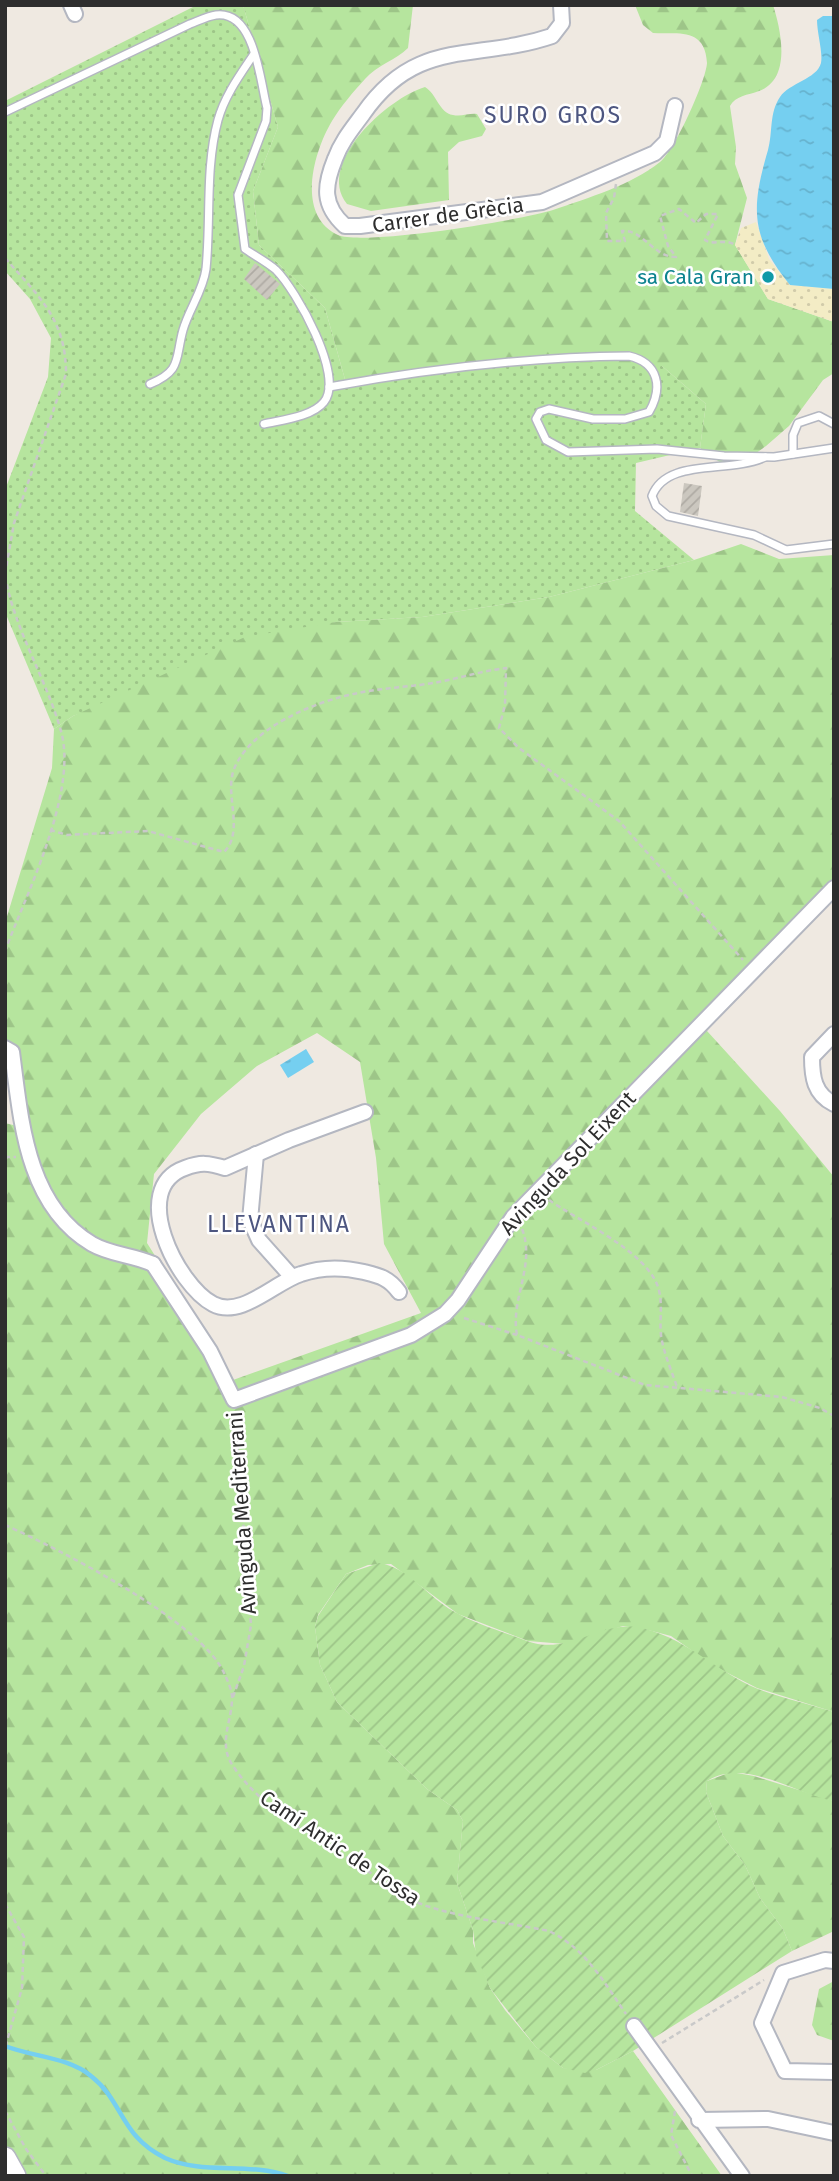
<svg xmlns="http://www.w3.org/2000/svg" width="839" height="2181" viewBox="0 0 839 2181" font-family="'Fira Sans',sans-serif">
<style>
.grass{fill:url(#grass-dots)}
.forest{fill:url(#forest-firs);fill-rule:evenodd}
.sand{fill:url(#sand-dots)}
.garden{fill:url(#garden-furrows)}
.water{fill:url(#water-ripples)}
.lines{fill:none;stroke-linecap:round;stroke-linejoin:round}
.stream{stroke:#75cff0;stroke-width:4.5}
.building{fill:url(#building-hatch)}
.service-casing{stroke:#b4b7c1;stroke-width:10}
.minor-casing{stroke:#b4b7c1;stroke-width:18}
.secondary-casing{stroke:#b4b7c1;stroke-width:24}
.path{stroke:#c9c9c9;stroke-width:2.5;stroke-dasharray:5 3.5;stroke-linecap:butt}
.service{stroke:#fff;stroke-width:7}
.minor{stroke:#fff;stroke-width:14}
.secondary{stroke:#fff;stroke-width:21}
.culture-dot{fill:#0f9aa8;stroke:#fff;stroke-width:2.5}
.labels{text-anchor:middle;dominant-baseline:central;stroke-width:5;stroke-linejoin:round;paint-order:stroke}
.street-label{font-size:21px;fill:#2e2e2e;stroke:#fff}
.culture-label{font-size:21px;fill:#0d838f;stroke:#fff;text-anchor:end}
.neighbourhood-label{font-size:23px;letter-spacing:2px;fill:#4d5680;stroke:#fff}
</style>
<defs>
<pattern id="grass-dots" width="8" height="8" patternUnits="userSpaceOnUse" patternTransform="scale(1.75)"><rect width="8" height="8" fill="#b6e59e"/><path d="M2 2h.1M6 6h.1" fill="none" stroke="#9dc588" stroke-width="1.8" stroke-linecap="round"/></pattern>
<pattern id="forest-firs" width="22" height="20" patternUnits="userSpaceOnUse" patternTransform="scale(1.75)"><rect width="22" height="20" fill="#b6e59e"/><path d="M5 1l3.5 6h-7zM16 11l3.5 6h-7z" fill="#9dc588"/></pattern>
<pattern id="sand-dots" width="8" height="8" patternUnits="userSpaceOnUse" patternTransform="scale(1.75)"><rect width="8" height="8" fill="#f3ecc5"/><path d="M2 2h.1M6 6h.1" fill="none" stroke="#d1cbaa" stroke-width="1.8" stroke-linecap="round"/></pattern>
<pattern id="garden-furrows" width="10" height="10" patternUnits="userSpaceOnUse" patternTransform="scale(1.75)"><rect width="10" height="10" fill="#b6e59e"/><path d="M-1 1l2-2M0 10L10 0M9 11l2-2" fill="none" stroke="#9dc588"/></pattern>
<pattern id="water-ripples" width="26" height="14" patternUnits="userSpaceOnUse" patternTransform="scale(1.75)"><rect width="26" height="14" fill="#75cff0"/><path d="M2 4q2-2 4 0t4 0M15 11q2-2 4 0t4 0" fill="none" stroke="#66b2ce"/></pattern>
<pattern id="building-hatch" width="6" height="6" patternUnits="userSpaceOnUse" patternTransform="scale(1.75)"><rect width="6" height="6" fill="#cbc7bf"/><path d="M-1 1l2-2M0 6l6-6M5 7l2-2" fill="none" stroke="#afaba4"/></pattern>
</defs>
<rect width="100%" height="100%" fill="#efe9e1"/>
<path class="grass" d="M197,5H243L278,127L253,191L259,245L325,308L346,383L499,366H662L706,404L700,448L636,463L635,511L694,560L549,597L422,617L336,622L73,716L54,729L5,612V490L48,377L51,338L30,299L5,271V101Z"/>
<g class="forest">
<path d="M243,5H413L408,48C396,60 377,65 365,79C354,91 341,106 332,121C314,151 295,215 338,235C363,246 522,220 553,210C588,198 631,185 660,162C674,152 706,81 707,63C705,26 676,35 653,33L643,25L635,5H773C781,30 792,79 759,91C748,95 735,96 730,106L736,147L735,164L747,198L735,245L768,299L834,322V373L823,380L789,426L766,446L745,461L721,463L700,448L706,404L662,366H499L346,383L325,308L259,245L253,191L278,127Z"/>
<path d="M425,87C437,94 439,113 453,115C461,117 469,113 477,114L486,129L482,136L459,142L448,152L449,200L371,211L347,204C315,163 388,98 425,87Z"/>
<path d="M741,544L779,559L834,555V878L697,1020L780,1111L834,1177V1712L757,1688L714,1666L671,1636L648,1630L623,1626L565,1644L528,1641L458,1614L391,1564L368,1565L346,1574L318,1615L315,1627L320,1665L337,1702L427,1789L457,1810L463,1821L457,1883L473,1930V1943L490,1988L505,2010L536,2047L563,2068L596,2070L633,2051L722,2176H5V1123L17,1126L5,1060V923L52,768L54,729L73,716L245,637L336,622L422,617L549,597L694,560ZM317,1033L360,1062L376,1158L384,1244L421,1313L233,1380L147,1243L154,1174L201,1114L257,1066Z"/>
<path d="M731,1772L754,1776L834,1801V1931L792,1951L783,1929L760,1898L745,1865L723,1836L706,1792L707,1781Z"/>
<path d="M834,1981V2041L817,2035L812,2025L819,1989Z"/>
</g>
<path class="sand" d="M756,222L769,259L790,285L834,289V322L768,299L735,245L741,228Z"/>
<path class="garden" d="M379,1563C408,1567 428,1597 453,1611C475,1624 504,1632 527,1641C567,1656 598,1622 636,1627C684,1635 714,1671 758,1689C782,1698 809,1704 834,1712V1801C794,1794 746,1757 707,1781L706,1792L723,1836L745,1865L760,1898L783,1929L792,1951L633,2051L596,2070L585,2073L563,2068L536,2047L490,1988L476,1955L473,1930L457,1883L463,1821L457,1810L427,1789L337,1702L320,1665L315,1627L318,1616L346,1574Z"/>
<g class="water">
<path d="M823,16H834V289L790,285C750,236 751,208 768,150C773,132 769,113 780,97C789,83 817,79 821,63C823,52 817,33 817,20Z"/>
<path d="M306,1049L314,1062L288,1078L280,1065Z"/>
</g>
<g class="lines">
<path class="stream" d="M5,2046C33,2057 68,2057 91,2076C124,2102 120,2136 165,2158C203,2175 249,2162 288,2176"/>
</g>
<g class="building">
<path d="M255,263L280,284L267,300L244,279Z"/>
<path d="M684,483L702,486L698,516L680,512Z"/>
</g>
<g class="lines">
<defs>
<g id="service">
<path d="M5,112L190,24C198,21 208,16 216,15C255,10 260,81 267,108L266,121L238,195L245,249C255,256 267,262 276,270C296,290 345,376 324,402C312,417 281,420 264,424"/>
<path d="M150,384C182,371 175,359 183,330C189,309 203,291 206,269C211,220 205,168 218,120C225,95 240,75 254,54"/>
<path d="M329,387C428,369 529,357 629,356C659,363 663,388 649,412L625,419H593L549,409L540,412L536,419L546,440L568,452L657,449L724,456L774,457L834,448"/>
<path d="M793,454V435L798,423L819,416L834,424"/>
<path d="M765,457C729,474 667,457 652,496L656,506L668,516L754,535L786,550L834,544"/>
</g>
<g id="minor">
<path d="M71,5L75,14"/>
<path d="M561,5L562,23L552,36C475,62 417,36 363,114C352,129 341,142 335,159C324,186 322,205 345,226H360L542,202L655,153L667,141L675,106"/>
<path d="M834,1034L812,1057C812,1077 814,1094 834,1104"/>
<path d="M5,1048L12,1052C21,1120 26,1205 92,1244C111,1255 133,1255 153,1264"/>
<path d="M365,1112L289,1140L225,1168C208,1163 201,1162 185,1168C128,1188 177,1285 213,1304C241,1319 275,1282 301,1274C321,1267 343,1267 364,1272C380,1276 389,1278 399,1292"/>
<path d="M256,1154L250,1220L259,1240L292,1277"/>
<path d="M153,1264L210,1351L234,1400L411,1335L445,1314L458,1300L513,1217L834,888"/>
<path d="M834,1961L825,1960L783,1973L762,2023L785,2071L834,2072"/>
<path d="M634,2026L742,2176"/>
<path d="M699,2120L768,2119L834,2133"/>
</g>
<path id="secondary" d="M5,2158L15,2176"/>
</defs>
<use href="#service" class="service-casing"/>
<use href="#minor" class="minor-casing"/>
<use href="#secondary" class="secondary-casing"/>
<g class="path">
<path d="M616,184L614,198L606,213L607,241H625L622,231C643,229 653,257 676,257L668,246L660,216L679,209L696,223L706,214H718L705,240C715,246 725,238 735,245"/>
<path d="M5,258C39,297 66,319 66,374L14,523L5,574"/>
<path d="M5,576C15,631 46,678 61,731C78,792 27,892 5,951"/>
<path d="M50,830L67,835L148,831L224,852C245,831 224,795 234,769C251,727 316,701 358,693C382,688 408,687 433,683C457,679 481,671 506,668L505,705L499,728L519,748L619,821L743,960"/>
<path d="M5,1157H16"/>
<path d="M549,1200C579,1221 646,1251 658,1287C664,1306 658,1323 662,1341C665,1356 672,1372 677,1387"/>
<path d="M522,1229C536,1265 510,1299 517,1335L645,1385L782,1397L820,1408L834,1416"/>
<path d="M464,1318L517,1335"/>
<path d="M5,1525C59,1549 203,1622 225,1675C228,1682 233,1692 232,1700C231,1724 218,1744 233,1766C263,1811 318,1838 362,1867C383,1881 405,1900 430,1907C468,1919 510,1923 549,1931C585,1948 604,1982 626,2014"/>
<path d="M233,1697L244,1666L251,1625L235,1413"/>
<path d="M5,1904L24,1937L22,1988L5,2048"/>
<path d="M662,2043L764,1980"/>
<path d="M5,2111L26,2149L46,2176"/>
<path d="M675,2111L671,2135L692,2176"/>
</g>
<use href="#service" class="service"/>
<use href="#minor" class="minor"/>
<use href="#secondary" class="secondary"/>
</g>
<circle class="culture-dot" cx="768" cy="277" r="7"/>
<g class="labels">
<g class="street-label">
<text transform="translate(448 215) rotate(-8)">Carrer de Grècia</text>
<text transform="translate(568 1163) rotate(-47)">Avinguda Sol Eixent</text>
<text transform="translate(242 1513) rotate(-94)">Avinguda Mediterrani</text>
<text transform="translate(340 1848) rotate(34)">Camí Antic de Tossa</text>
</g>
<g class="culture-label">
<text x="754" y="277">sa Cala Gran</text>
</g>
<g class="neighbourhood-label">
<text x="553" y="115">SURO GROS</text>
<text x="279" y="1224">LLEVANTINA</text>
</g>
</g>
<rect width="839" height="2181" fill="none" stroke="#2e2e2e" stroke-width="14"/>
</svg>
